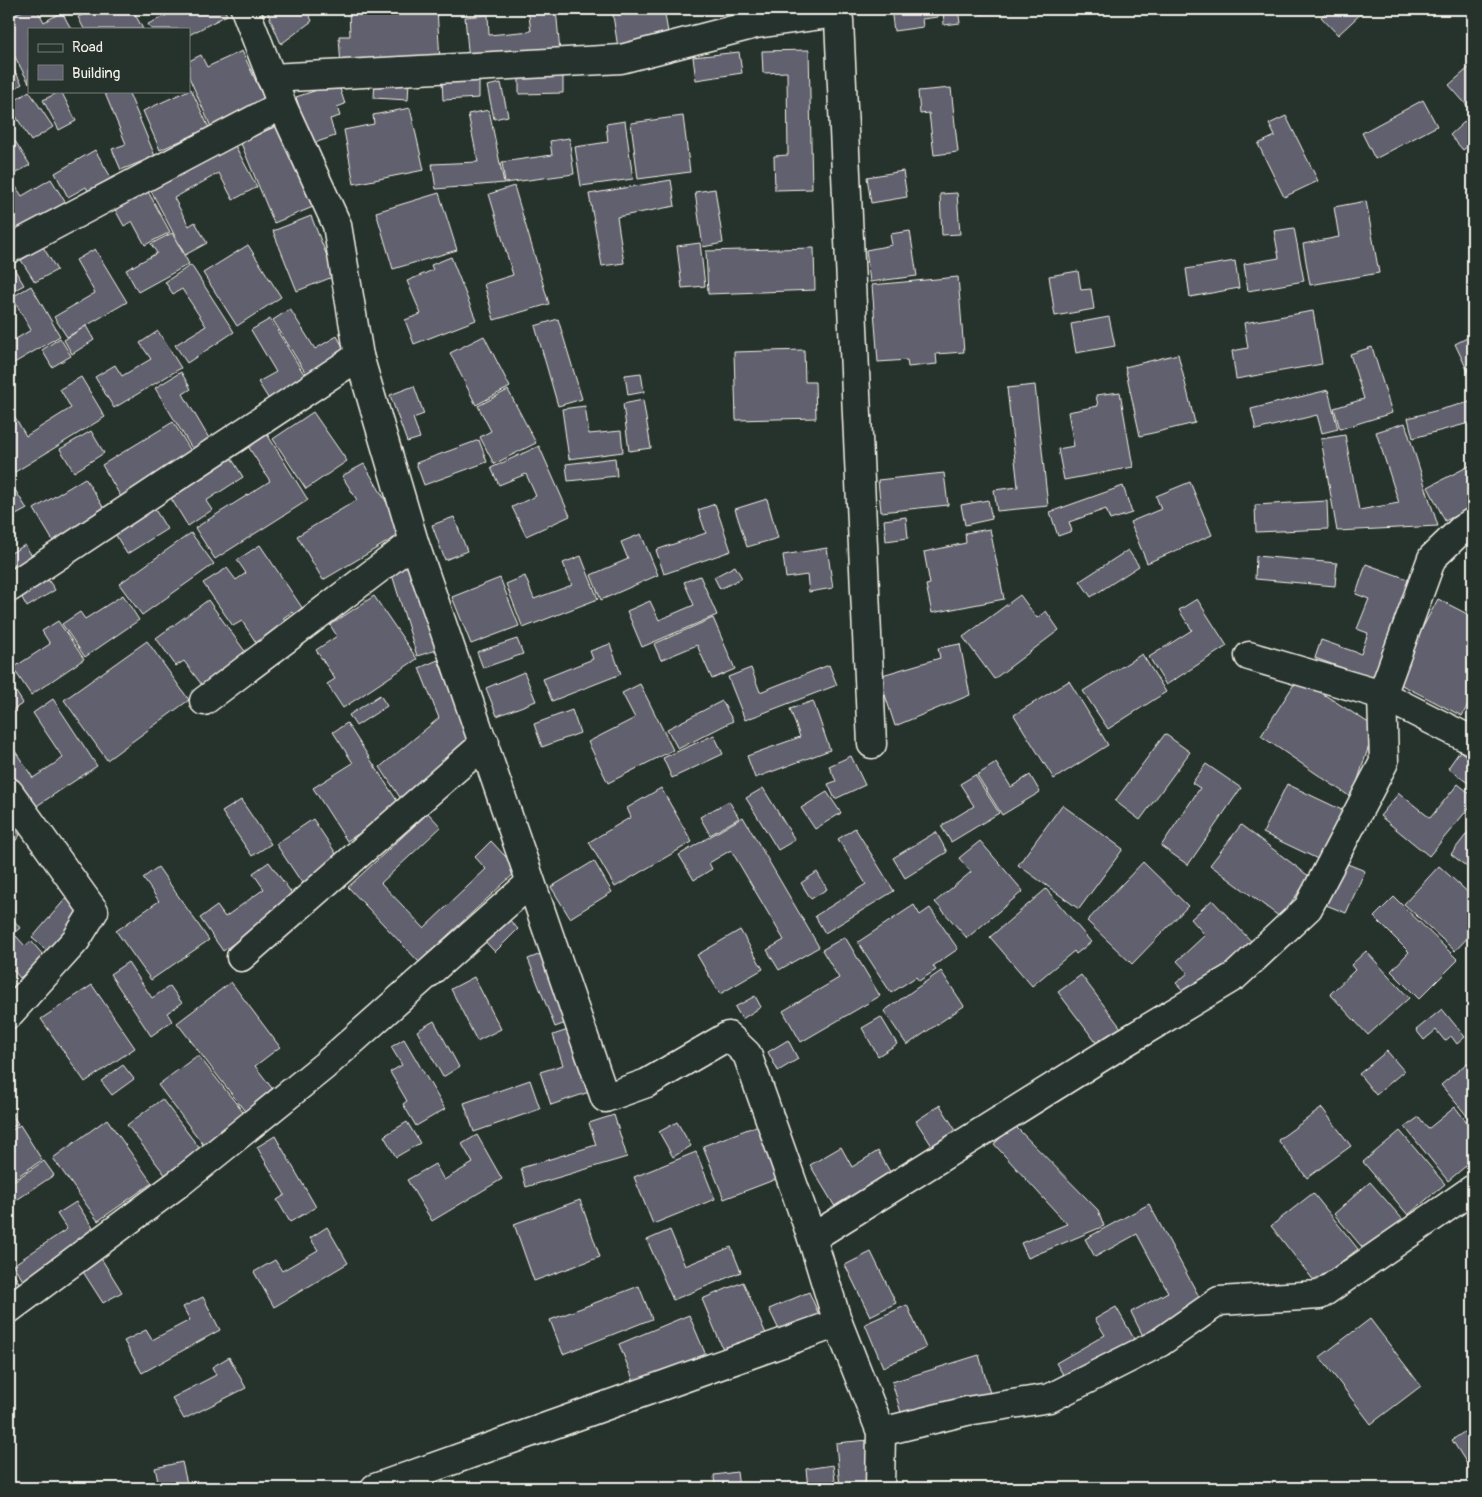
<svg xmlns="http://www.w3.org/2000/svg" width="1482" height="1497" viewBox="0 0 1482 1497" font-family="Pangolin,sans-serif">
<style>
.building{fill:#60616e;stroke:#f4f1e8}
.lines{fill:none;stroke-linecap:round;stroke-linejoin:round}
.minor-casing{stroke:#f4f1e8;stroke-width:31}
.minor{stroke:#26332d;stroke-width:28}
</style>
<rect width="100%" height="100%" fill="#26332d"/>
<filter id="ink" filterUnits="userSpaceOnUse"><feTurbulence type="fractalNoise" baseFrequency=".02" numOctaves="2"/><feDisplacementMap in="SourceGraphic" scale="10" xChannelSelector="R" yChannelSelector="G"/><feConvolveMatrix kernelMatrix="1 2 1 2 8 2 1 2 1" color-interpolation-filters="sRGB"/></filter>
<g filter="url(#ink)">
<g class="building">
<path d="M26,9H37L44,22L62,12L71,29H29V83L9,46V18Z"/>
<path d="M95,9H132L143,29H84L78,17Z"/>
<path d="M163,9H224L227,15L189,35V29H151L148,24L167,15Z"/>
<path d="M266,9H307L312,21L281,44Z"/>
<path d="M372,9H437L440,61L341,67L339,36H350L349,10Z"/>
<path d="M528,9H556L560,52L469,61L465,17L488,15L489,35L531,31Z"/>
<path d="M612,9H664L670,44L618,48Z"/>
<path d="M891,9H937L938,17L922,19L923,27L894,31Z"/>
<path d="M943,9H958L960,23L944,25Z"/>
<path d="M980,9H1012V11L981,14Z"/>
<path d="M1329,9H1366L1338,35L1321,17Z"/>
<path d="M809,50L812,189L775,190L774,156L788,155L787,72L763,73L762,51Z"/>
<path d="M242,51L266,103L211,127L189,77V61L201,55L207,67Z"/>
<path d="M739,52L742,73L696,80L693,57Z"/>
<path d="M9,61L22,84L9,92Z"/>
<path d="M1473,64V105L1470,109L1449,85Z"/>
<path d="M563,73V93L519,94V74Z"/>
<path d="M479,78V98L443,100L442,79Z"/>
<path d="M375,79L409,81L408,100L374,98Z"/>
<path d="M338,83L345,104L337,107L340,116L330,119L335,136L311,144L296,97Z"/>
<path d="M501,83L508,116L494,119L487,86Z"/>
<path d="M951,88L958,152L934,155L929,113L920,114L918,91Z"/>
<path d="M191,89L209,128L160,150L143,111Z"/>
<path d="M29,91L53,127L31,141L9,105Z"/>
<path d="M61,91L76,121L59,130L43,100Z"/>
<path d="M104,91H128L155,156L121,170L112,149L126,144Z"/>
<path d="M1423,100L1437,126L1375,159L1362,133Z"/>
<path d="M410,108L424,170L354,184L344,130L374,124L373,115Z"/>
<path d="M489,110L504,183L436,189L432,164L478,162L468,114Z"/>
<path d="M1473,114V142L1463,150L1450,135Z"/>
<path d="M683,116L690,172L638,179L631,123Z"/>
<path d="M1286,116L1318,181L1284,197L1258,144L1275,136L1269,124Z"/>
<path d="M625,121L633,179L581,186L575,147L608,142L606,124Z"/>
<path d="M280,125L313,207L274,223L240,141Z"/>
<path d="M569,138L574,174L505,183L502,162L552,155L550,141Z"/>
<path d="M232,140L257,187L233,200L219,173L174,198L189,226L195,222L207,243L185,255L148,185Z"/>
<path d="M15,141L30,165L9,177V145Z"/>
<path d="M95,150L112,179L89,193L86,187L68,197L55,173Z"/>
<path d="M903,171L907,197L871,203L867,177Z"/>
<path d="M51,179L67,205L17,237L9,224V183L12,181L22,196Z"/>
<path d="M671,180L675,206L617,217L624,263L602,266L589,194Z"/>
<path d="M145,186L170,232L145,245L132,221L124,226L112,204Z"/>
<path d="M514,186L549,304L494,320L484,284L513,275L489,194Z"/>
<path d="M715,189L723,243L703,247L695,192Z"/>
<path d="M439,193L457,250L393,269L376,212Z"/>
<path d="M957,193L960,234L942,235L940,194Z"/>
<path d="M1366,201L1379,273L1310,285L1303,244L1339,237L1334,207Z"/>
<path d="M311,216L335,276L297,291L273,231Z"/>
<path d="M1294,228L1304,281L1248,291L1244,264L1279,258L1274,231Z"/>
<path d="M910,231L917,276L870,282L866,250L892,245L890,234Z"/>
<path d="M172,233L189,264L138,292L126,270L157,253L151,244Z"/>
<path d="M700,243L705,286L682,288L677,246Z"/>
<path d="M248,245L281,297L237,326L203,273Z"/>
<path d="M43,247L57,270L35,282L21,260Z"/>
<path d="M814,248L815,290L708,294L706,251Z"/>
<path d="M95,249L127,302L67,337L54,317L95,293L76,260Z"/>
<path d="M451,257L476,320L414,344L405,320L421,314L407,281L433,270L431,265Z"/>
<path d="M1235,261L1239,288L1190,297L1186,269Z"/>
<path d="M191,265L234,332L187,363L175,345L206,326L182,289L173,294L165,282Z"/>
<path d="M13,267L24,285L9,293V270Z"/>
<path d="M1078,271L1081,290L1091,289L1094,309L1055,316L1049,276Z"/>
<path d="M958,277L964,352L936,354L937,364L908,367L907,360L878,362L872,285Z"/>
<path d="M31,286L60,336L9,366V343L31,330L12,297Z"/>
<path d="M290,309L315,349L337,336L347,354L308,377L273,320Z"/>
<path d="M1313,311L1322,364L1236,379L1232,351L1248,348L1244,323Z"/>
<path d="M1109,317L1115,346L1076,353L1071,324Z"/>
<path d="M270,319L307,379L270,401L258,382L276,372L251,330Z"/>
<path d="M558,319L582,399L558,406L535,326Z"/>
<path d="M86,326L94,340L72,354L64,340Z"/>
<path d="M158,331L181,368L114,408L95,377L115,365L122,376L151,359L140,343Z"/>
<path d="M1473,335V382L1455,344Z"/>
<path d="M484,336L510,387L476,405L450,353Z"/>
<path d="M60,338L71,356L52,367L42,350Z"/>
<path d="M1372,347L1392,413L1340,429L1334,408L1364,399L1350,354Z"/>
<path d="M804,350L805,382H815L816,418L736,420L734,352Z"/>
<path d="M1178,354L1195,423L1140,436L1125,367Z"/>
<path d="M181,372L191,389L183,394L213,445L196,455L155,388Z"/>
<path d="M641,373L644,392L628,395L625,375Z"/>
<path d="M81,377L105,417L15,472L9,463V407L26,436L71,408L60,389Z"/>
<path d="M1035,385L1048,506L997,511L994,490L1018,487L1007,388Z"/>
<path d="M414,386L424,414L413,418L420,438L407,442L390,395Z"/>
<path d="M508,390L536,443L494,464L480,437L491,431L478,406Z"/>
<path d="M1328,390L1338,429L1322,433L1317,415L1256,430L1251,409Z"/>
<path d="M1120,392L1133,467L1064,480L1058,449L1074,446L1068,412L1098,406L1096,395Z"/>
<path d="M643,400L651,448L629,451L623,404Z"/>
<path d="M1473,401V422L1413,438L1408,418Z"/>
<path d="M585,406L589,434L621,431L623,452L569,459L562,409Z"/>
<path d="M313,412L347,461L306,489L273,439Z"/>
<path d="M173,422L196,459L124,502L102,465Z"/>
<path d="M1405,423L1438,526L1337,531L1321,439L1345,435L1359,510L1399,503L1376,432Z"/>
<path d="M91,431L104,453L74,472L60,449Z"/>
<path d="M265,431L308,500L215,559L195,528L270,481L246,443Z"/>
<path d="M479,440L487,462L424,485L416,463Z"/>
<path d="M539,446L570,516L526,536L512,507L536,496L526,474L499,485L491,468Z"/>
<path d="M230,456L243,477L206,501L212,510L188,526L169,495Z"/>
<path d="M615,458L617,476L568,481L566,464Z"/>
<path d="M364,464L404,532L323,580L297,536L357,500L342,476Z"/>
<path d="M1473,464V507L1445,521L1428,487Z"/>
<path d="M944,473L948,505L881,512L878,480Z"/>
<path d="M85,478L108,515L56,546L34,509Z"/>
<path d="M1190,482L1212,535L1147,563L1130,522L1161,509L1156,496Z"/>
<path d="M12,485L27,509L16,515L9,503V487Z"/>
<path d="M1123,486L1132,513L1110,520L1106,509L1069,522L1072,531L1058,536L1050,512Z"/>
<path d="M767,499L778,538L747,547L735,509Z"/>
<path d="M988,500L992,519L965,525L961,505Z"/>
<path d="M1327,501L1328,529L1256,532L1255,505Z"/>
<path d="M715,504L731,551L664,574L656,550L706,533L698,510Z"/>
<path d="M154,508L167,529L127,554L114,532Z"/>
<path d="M454,517L467,551L445,560L432,525Z"/>
<path d="M906,517L908,538L886,541L884,520Z"/>
<path d="M990,529L1004,599L932,613L926,585L930,584L924,552L966,543L965,533Z"/>
<path d="M191,533L214,564L142,615L119,584Z"/>
<path d="M641,534L658,575L601,600L591,575L628,559L621,542Z"/>
<path d="M25,545L37,564L9,582V554Z"/>
<path d="M260,545L307,615L299,621L292,612L283,618L289,627L259,647L242,621L233,626L203,583L227,568L236,580L246,573L237,560Z"/>
<path d="M827,548L833,588L809,592L807,575L786,578L783,555Z"/>
<path d="M1128,550L1139,566L1091,597L1080,581Z"/>
<path d="M581,556L598,599L523,628L506,584L525,576L534,599L572,585L563,563Z"/>
<path d="M1256,556L1337,563L1335,586L1255,579Z"/>
<path d="M413,561L440,649L417,656L390,568Z"/>
<path d="M1366,564L1413,581L1376,680L1315,658L1321,640L1361,654L1368,633L1357,629L1369,599L1356,594Z"/>
<path d="M735,566L742,578L720,589L714,577Z"/>
<path d="M700,576L717,615L642,647L627,611L650,601L659,620L694,605L684,582Z"/>
<path d="M47,578L55,590L27,607L20,594Z"/>
<path d="M500,578L519,626L471,644L452,597Z"/>
<path d="M123,595L139,620L85,657L62,624L80,612L85,619Z"/>
<path d="M1020,595L1037,618L1046,611L1059,630L994,679L963,637Z"/>
<path d="M374,596L417,659L343,708L327,684L335,679L316,650L337,636L330,625Z"/>
<path d="M1197,599L1227,646L1166,685L1149,657L1192,630L1179,610Z"/>
<path d="M1438,599L1473,617V695L1462,716L1394,681Z"/>
<path d="M208,600L249,657L205,689L184,661L176,666L156,638Z"/>
<path d="M713,618L735,669L712,679L697,645L661,660L654,644Z"/>
<path d="M58,621L84,659L31,695L13,668L50,644L42,631Z"/>
<path d="M517,639L523,654L483,668L477,652Z"/>
<path d="M147,641L189,700L107,760L64,700Z"/>
<path d="M610,644L621,674L552,701L543,679L593,659L590,651Z"/>
<path d="M960,644L970,695L895,726L879,676L940,658L938,648Z"/>
<path d="M1142,654L1166,692L1108,729L1083,691Z"/>
<path d="M438,660L472,745L403,802L380,767L439,718L419,668Z"/>
<path d="M829,665L837,685L745,720L728,677L751,668L760,692Z"/>
<path d="M524,672L536,701L497,716L486,688Z"/>
<path d="M1298,678L1375,727L1352,798L1261,736Z"/>
<path d="M9,681L23,703L9,713Z"/>
<path d="M1069,681L1108,745L1054,779L1014,715Z"/>
<path d="M640,684L673,750L608,783L588,742L635,718L622,693Z"/>
<path d="M380,695L387,706L356,726L349,715Z"/>
<path d="M53,699L97,766L29,811L9,781V742L33,778L63,758L33,713Z"/>
<path d="M722,701L733,721L678,749L667,729Z"/>
<path d="M813,701L830,750L755,778L747,756L800,737L790,709Z"/>
<path d="M572,710L580,733L542,747L534,724Z"/>
<path d="M347,723L401,807L347,841L313,788L353,763L333,732Z"/>
<path d="M1165,734L1190,752L1140,820L1115,801Z"/>
<path d="M714,735L723,754L672,778L663,758Z"/>
<path d="M1460,751L1473,762V787L1448,768Z"/>
<path d="M851,756L865,785L835,799L828,784L836,781L829,766Z"/>
<path d="M996,763L1011,787L1030,775L1040,792L1002,815L977,775Z"/>
<path d="M1206,764L1241,788L1188,865L1161,846L1200,788L1192,783Z"/>
<path d="M975,775L999,813L951,842L941,826L974,806L960,784Z"/>
<path d="M1287,784L1344,811L1320,860L1263,833Z"/>
<path d="M1458,784L1473,796V803L1429,856L1380,816L1399,793L1430,818Z"/>
<path d="M661,788L692,842L615,887L589,842L631,817L627,808Z"/>
<path d="M763,788L795,840L778,850L746,798Z"/>
<path d="M827,792L841,813L815,829L801,808Z"/>
<path d="M241,800L271,844L252,856L222,812Z"/>
<path d="M729,801L739,818L710,835L700,817Z"/>
<path d="M1062,805L1123,849L1079,909L1018,865Z"/>
<path d="M428,813L441,827L381,883L424,928L486,869L475,857L491,841L518,870L419,962L348,887Z"/>
<path d="M743,817L819,947L779,970L767,950L784,940L731,850L709,863L712,869L694,880L679,855Z"/>
<path d="M313,819L339,858L302,883L276,844Z"/>
<path d="M9,822L20,835L9,849Z"/>
<path d="M1241,825L1310,877L1280,917L1210,865Z"/>
<path d="M1473,826V872L1451,854Z"/>
<path d="M855,828L894,891L825,933L815,916L866,884L838,839Z"/>
<path d="M936,832L947,852L905,878L893,858Z"/>
<path d="M980,841L1023,891L967,938L935,902L971,872L959,858Z"/>
<path d="M594,861L612,892L570,918L551,887Z"/>
<path d="M269,862L296,899L223,951L200,918L217,906L225,917L264,889L253,873Z"/>
<path d="M1143,862L1188,906L1132,964L1087,921Z"/>
<path d="M1345,863L1365,871L1346,913L1326,905Z"/>
<path d="M1439,866L1473,897V932L1455,951L1404,904Z"/>
<path d="M158,867L209,940L151,980L116,931L159,901L143,878Z"/>
<path d="M817,872L827,889L811,899L801,883Z"/>
<path d="M1046,889L1091,942L1076,954L1074,951L1032,986L990,937Z"/>
<path d="M67,897L84,911L49,952L32,938Z"/>
<path d="M1394,897L1458,960L1419,999L1391,971L1409,952L1374,917Z"/>
<path d="M1212,900L1251,941L1190,998L1176,983L1188,973L1177,961L1205,935L1191,919Z"/>
<path d="M914,905L920,915L930,908L958,949L933,966L936,970L919,981L916,977L891,993L858,942Z"/>
<path d="M9,914L20,928L9,937Z"/>
<path d="M504,914L518,929L495,952L480,936Z"/>
<path d="M740,930L763,969L720,994L697,955Z"/>
<path d="M16,936L25,946L31,941L44,956L20,978L9,965V942Z"/>
<path d="M845,937L880,996L801,1042L783,1011L839,978L822,950Z"/>
<path d="M1366,951L1409,998L1368,1035L1330,994L1355,970L1351,965Z"/>
<path d="M546,952L574,1020L555,1027L528,959Z"/>
<path d="M128,962L152,998L170,986L182,1003L167,1013L172,1021L151,1036L110,974Z"/>
<path d="M941,971L964,1006L907,1045L884,1011Z"/>
<path d="M1081,975L1121,1028L1098,1045L1058,992Z"/>
<path d="M474,977L501,1029L477,1041L451,989Z"/>
<path d="M231,982L280,1047L255,1066L275,1092L247,1114L177,1023Z"/>
<path d="M92,985L135,1048L85,1082L41,1019Z"/>
<path d="M755,996L761,1007L742,1019L735,1007Z"/>
<path d="M1442,1009L1465,1037L1457,1044L1451,1036L1445,1041L1436,1030L1424,1040L1416,1030Z"/>
<path d="M881,1017L897,1044L878,1056L862,1028Z"/>
<path d="M434,1021L459,1067L443,1077L417,1031Z"/>
<path d="M571,1029L592,1091L551,1105L540,1072L563,1065L553,1035Z"/>
<path d="M404,1039L445,1109L416,1126L403,1104L407,1101L390,1072L402,1065L391,1047Z"/>
<path d="M788,1040L798,1059L778,1071L768,1052Z"/>
<path d="M1387,1051L1404,1071L1376,1095L1359,1074Z"/>
<path d="M198,1055L246,1116L205,1147L158,1085Z"/>
<path d="M1473,1058V1123L1441,1085Z"/>
<path d="M123,1065L134,1079L112,1095L101,1081Z"/>
<path d="M530,1080L540,1109L474,1132L464,1103Z"/>
<path d="M162,1099L200,1149L166,1176L127,1125Z"/>
<path d="M940,1105L958,1134L934,1149L916,1121Z"/>
<path d="M1455,1107L1473,1130V1160L1448,1181L1405,1127L1419,1117L1428,1129Z"/>
<path d="M1322,1108L1351,1146L1307,1178L1278,1140Z"/>
<path d="M9,1109L18,1124L9,1129Z"/>
<path d="M614,1115L627,1157L526,1187L521,1168L596,1145L589,1123Z"/>
<path d="M107,1119L152,1183L98,1221L53,1158Z"/>
<path d="M407,1122L420,1143L396,1157L384,1136Z"/>
<path d="M677,1122L691,1146L673,1157L659,1132Z"/>
<path d="M20,1125L42,1160L9,1182V1155L15,1151L9,1141V1132Z"/>
<path d="M759,1125L779,1178L724,1199L703,1146Z"/>
<path d="M1014,1125L1098,1210L1104,1226L1028,1258L1021,1243L1067,1224L994,1144Z"/>
<path d="M1400,1131L1445,1184L1408,1215L1363,1162Z"/>
<path d="M477,1135L502,1179L432,1221L407,1180L435,1164L444,1180L473,1163L462,1144Z"/>
<path d="M275,1136L316,1207L290,1222L277,1200L285,1195L257,1147Z"/>
<path d="M841,1147L852,1167L878,1151L893,1177L837,1210L810,1165Z"/>
<path d="M696,1152L715,1199L653,1224L634,1177Z"/>
<path d="M44,1161L54,1175L9,1205V1184Z"/>
<path d="M1370,1182L1404,1221L1367,1253L1334,1214Z"/>
<path d="M1313,1193L1358,1249L1315,1282L1271,1226Z"/>
<path d="M580,1200L600,1257L534,1281L514,1224Z"/>
<path d="M76,1202L99,1237L26,1285L13,1265L67,1229L57,1214Z"/>
<path d="M1149,1204L1203,1304L1143,1336L1131,1312L1168,1292L1137,1234L1095,1257L1085,1239Z"/>
<path d="M327,1227L348,1263L274,1307L254,1272L275,1260L282,1271L318,1250L310,1238Z"/>
<path d="M670,1230L685,1266L731,1247L741,1272L673,1300L647,1240Z"/>
<path d="M871,1252L896,1303L870,1316L845,1265Z"/>
<path d="M99,1255L122,1292L103,1303L80,1267Z"/>
<path d="M9,1267L24,1290L9,1300Z"/>
<path d="M743,1282L767,1336L725,1354L702,1299Z"/>
<path d="M639,1286L652,1319L563,1354L550,1320Z"/>
<path d="M809,1292L819,1315L780,1332L769,1309Z"/>
<path d="M203,1297L220,1330L142,1373L124,1341L146,1330L152,1340L190,1320L183,1307Z"/>
<path d="M907,1305L926,1348L883,1367L865,1324Z"/>
<path d="M1116,1307L1136,1342L1067,1381L1056,1363L1105,1335L1095,1319Z"/>
<path d="M689,1315L708,1360L637,1389L619,1344Z"/>
<path d="M1370,1319L1421,1386L1371,1424L1320,1357Z"/>
<path d="M979,1355L991,1397L904,1423L892,1382Z"/>
<path d="M229,1357L246,1388L184,1419L172,1398L216,1375L212,1367Z"/>
<path d="M1473,1426V1473L1452,1440Z"/>
<path d="M869,1440L874,1488H840L836,1443Z"/>
<path d="M182,1462L188,1488H130L158,1481L155,1468Z"/>
<path d="M833,1465L836,1488H808L806,1469Z"/>
<path d="M737,1472L739,1488H715L714,1475Z"/>
</g>
<g class="lines">
<defs>
<g id="minor">
<path d="M245,9L282,105L337,225L359,356L414,542L605,1098L647,1083L728,1036L747,1054L812,1238L838,1323L881,1432L880,1488"/>
<path d="M835,9L839,20L872,744"/>
<path d="M271,78L621,59L756,24L837,13"/>
<path d="M9,249L282,105"/>
<path d="M9,588L359,356"/>
<path d="M1249,656L1382,695L1473,741"/>
<path d="M204,701L414,542"/>
<path d="M9,792L94,911L76,940L9,1014"/>
<path d="M241,957L485,743"/>
<path d="M812,1238L1122,1044L1235,976L1308,908L1384,762L1382,695L1432,558L1461,530L1473,522"/>
<path d="M9,1309L183,1180L324,1066L530,883"/>
<path d="M881,1432L967,1411L1050,1398L1159,1343L1219,1301L1320,1295L1473,1189"/>
<path d="M375,1488L838,1323"/>
</g>
</defs>
<use href="#minor" class="minor-casing"/>
<use href="#minor" class="minor"/>
</g>
</g>
<rect width="1482" height="1497" fill="none" stroke="#26332d" stroke-width="30"/>
<rect x="15" y="15" width="1452" height="1467" fill="none" stroke="#f4f1e8" stroke-width="2" filter="url(#ink)"/>
<rect x="28" y="28" width="162" height="65" fill="#26332d" stroke="#787f78"/>
<rect x="38" y="44" width="25" height="8" fill="#26332d" stroke="#787f78"/>
<text x="72" y="52" font-size="15" fill="#f4f1e8">Road</text>
<rect x="38" y="65" width="25" height="15" fill="#60616e" stroke="#787f78"/>
<text x="72" y="78" font-size="15" fill="#f4f1e8">Building</text>
</svg>
